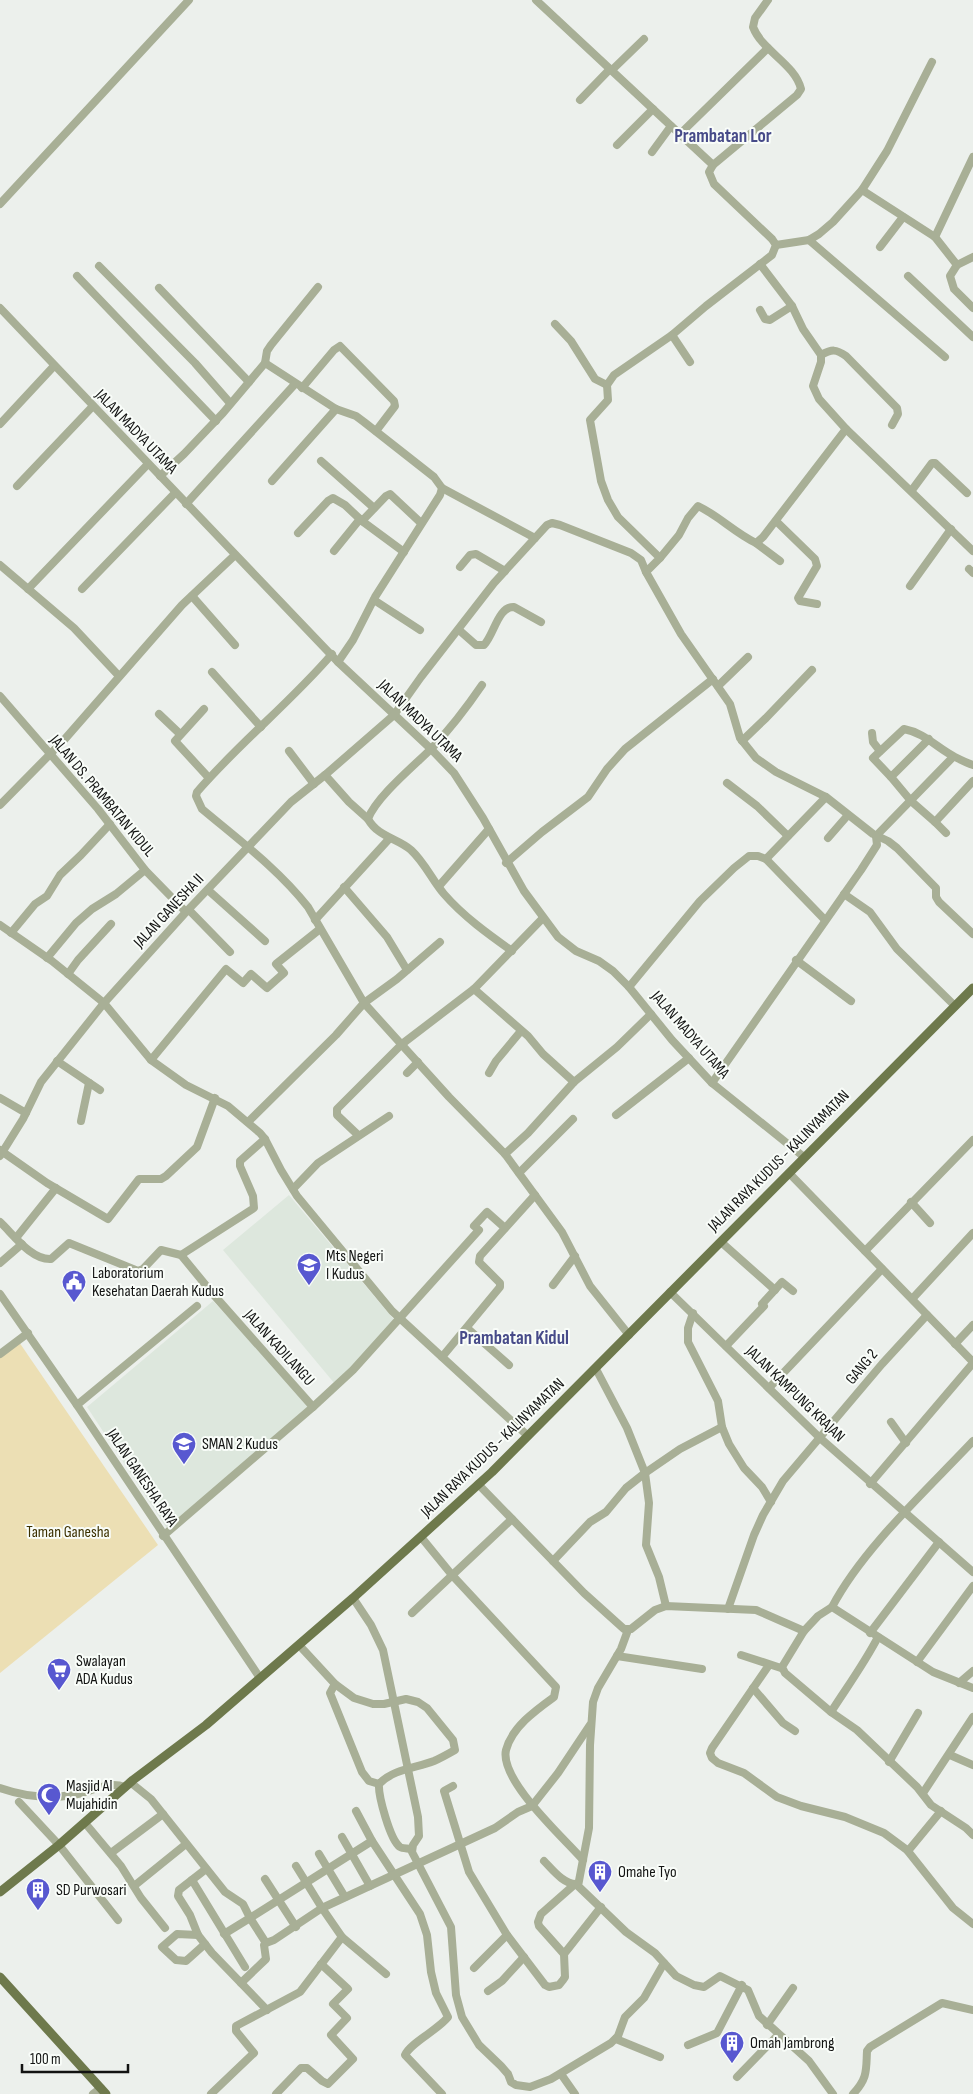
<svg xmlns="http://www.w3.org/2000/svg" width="973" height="2094" viewBox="0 0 973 2094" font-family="'Sofia Sans Condensed',sans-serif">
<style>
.built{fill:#dde7dd}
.green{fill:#ecdfb4}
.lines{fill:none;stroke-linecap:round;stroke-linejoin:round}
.minor{stroke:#a8af96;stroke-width:8}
.major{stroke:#6e794c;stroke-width:9}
.labels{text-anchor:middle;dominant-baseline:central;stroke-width:4;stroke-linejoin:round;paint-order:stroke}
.street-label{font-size:16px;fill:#121312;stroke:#f9fdf9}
.poi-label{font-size:16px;fill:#121312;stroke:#f9fdf9;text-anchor:start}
.park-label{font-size:16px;fill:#3d3100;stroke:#f9fdf9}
.quarter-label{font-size:19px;font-weight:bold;fill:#474b89;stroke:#f9fdf9}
</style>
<rect width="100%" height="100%" fill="#ecf0ec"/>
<g class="built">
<path d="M289,1195L396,1322L335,1384L223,1250Z"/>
<path d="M213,1301L312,1406L168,1530L87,1407Z"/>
</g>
<path class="green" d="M19,1342L158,1545L0,1673V1358Z"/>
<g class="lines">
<g class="minor">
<path d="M536,0L713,165"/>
<path d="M612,70L644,39"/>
<path d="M580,100L610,69"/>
<path d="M680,134L768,48"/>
<path d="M617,145L653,109"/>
<path d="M652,152L671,126"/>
<path d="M862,190L935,237L957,265"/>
<path d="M0,204L189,0"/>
<path d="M935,237L973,157"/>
<path d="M809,240L945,357"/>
<path d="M776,245L809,240L819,234L833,222L862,190L887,151L932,62"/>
<path d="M880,247L903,217"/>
<path d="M973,257L957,265L950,276L954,289L973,308"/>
<path d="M760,264L792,306L803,329L821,355V362L813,386L819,399L846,429L973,551"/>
<path d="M99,266L195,363L230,403"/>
<path d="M77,276L216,421"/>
<path d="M908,276L973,337"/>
<path d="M159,288L249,382"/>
<path d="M0,308L338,662L431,749L454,773L483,818L524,891L558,937L576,951L599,961L613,971L629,987L672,1040L712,1083L804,1157"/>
<path d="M760,310L765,319L770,320L792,306"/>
<path d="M555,324L571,341L595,379L607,385"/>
<path d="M672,335L690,362"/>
<path d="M821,355C832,349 836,349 846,356L897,408L898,414L892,425"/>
<path d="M265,363L336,409L356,416L364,422L434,477L442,488L440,495L375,597L353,640L338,662"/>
<path d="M302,388L334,350L340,346L394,401L395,406L376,431"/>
<path d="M0,424L54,366"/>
<path d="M321,461L374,508"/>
<path d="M160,476L184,454L223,413L265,363L267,351L271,345L318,287"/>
<path d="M272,481L336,409"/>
<path d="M17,486L93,406"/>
<path d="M442,488L535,538"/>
<path d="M912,490L932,463H935L967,493"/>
<path d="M186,504L295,384"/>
<path d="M362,521L386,496L390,494L421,523"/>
<path d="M776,521L815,559L817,566L798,598L800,601L817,604"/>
<path d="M298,533L328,501L333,498L345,505L362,521L404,552"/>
<path d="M756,543L780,561"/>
<path d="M334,551L360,519"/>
<path d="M660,558L679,535L688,518L698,506C719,516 735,533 756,543L763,537L846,429"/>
<path d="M0,565L74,628L119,676"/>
<path d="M460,567L470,555L476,554L505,571"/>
<path d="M969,569L973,573"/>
<path d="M646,572L681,634L730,704L740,738L756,758L776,772L826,797L873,834L888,841L897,848L936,888V897L939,902L973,934"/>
<path d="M910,586L951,529"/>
<path d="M28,589L148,464"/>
<path d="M82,589L175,493"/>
<path d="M192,596L235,645"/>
<path d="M374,600L420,630"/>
<path d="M459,630L476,645H484C494,635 498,606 514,607L541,622"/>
<path d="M332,654C290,703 239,743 197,792L196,796L202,809C239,840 278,869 308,907L364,1003L449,1097L505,1154L562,1232L590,1286L629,1335"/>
<path d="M212,672L261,727"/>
<path d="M482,685C467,707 451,728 432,748C415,765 376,797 368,819C378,837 397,838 411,850C425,863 432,880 444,894C463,916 488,934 512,951"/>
<path d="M718,686L748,657"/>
<path d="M0,696L98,809L145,870L186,912"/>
<path d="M204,709L175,741L209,778"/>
<path d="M159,714L180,734"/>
<path d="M872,733L873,742L880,751"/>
<path d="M929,739L891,777L873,758L904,729C925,733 937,748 955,757C961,760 967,763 973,765"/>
<path d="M742,741L766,718L812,670"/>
<path d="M289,751L314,784"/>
<path d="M325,775L349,802L368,819"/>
<path d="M891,777L911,801L935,822L973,781"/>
<path d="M727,783L757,806L788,836"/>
<path d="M0,805L64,740L182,605L235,555"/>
<path d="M935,822L946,833"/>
<path d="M876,836L953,757"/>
<path d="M828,838L848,815"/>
<path d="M766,859L825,920"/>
<path d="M506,863L542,832L588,797L607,769L625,749L713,679"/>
<path d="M439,886L489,829"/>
<path d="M344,887L387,937L407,970"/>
<path d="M208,890L265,941"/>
<path d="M844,894L870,912L897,949L955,1006"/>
<path d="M189,910L230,952"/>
<path d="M315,920L389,839"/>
<path d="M0,925L52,961L104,1003L151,1060L186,1085L228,1106L260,1133L265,1139L281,1170L297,1196L392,1311L528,1436"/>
<path d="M11,933L35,904L47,896L60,875L81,855L110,824"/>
<path d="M47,958L76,923L92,909L116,894L145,870"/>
<path d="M796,960L851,1001"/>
<path d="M68,974L78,960L111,924"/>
<path d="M629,987L700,901L734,868L749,856H758L766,859L826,797"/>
<path d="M474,989L528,1036L543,1054L574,1082"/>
<path d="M151,1060L226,969L243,983L251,974L267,988L284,973L276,964L320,929"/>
<path d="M57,1061L100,1090"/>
<path d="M407,1073L418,1062"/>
<path d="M489,1073L496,1061L521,1031"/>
<path d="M712,1083L861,870L877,845L876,836"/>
<path d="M0,1098L26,1113"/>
<path d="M616,1115L689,1058"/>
<path d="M81,1121L89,1083"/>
<path d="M248,1122L336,1035L364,1003L397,979L440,942"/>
<path d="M358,1135L337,1115V1109L402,1044L474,989L543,918"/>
<path d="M265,1139L240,1161V1166L253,1196L254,1208L181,1255L213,1294L313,1407"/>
<path d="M0,1150L47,1183L108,1219L139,1179H161L166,1176L197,1147L215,1098"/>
<path d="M505,1154L528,1133L574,1082L617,1047L651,1014"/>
<path d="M0,1156L23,1119L41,1082L104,1003L186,912L291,802L325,775L394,715L421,677L494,583L547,525L552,523L560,525L631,553L641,560L646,572L660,558L618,517L608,500L601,481L590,420L608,400L607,385L614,375L672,335L706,306L772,255L776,245L772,239L714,184L709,172L713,165L797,95L801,89C795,64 762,51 753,27L755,18L768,0"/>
<path d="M519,1173L573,1119"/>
<path d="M789,1173L973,1362"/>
<path d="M293,1189L318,1163L389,1116"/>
<path d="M911,1202L930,1223"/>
<path d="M0,1222C13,1234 31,1260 51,1259L69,1243L138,1271L143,1269L161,1250L181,1255"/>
<path d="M16,1238L56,1188"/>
<path d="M721,1242L775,1290"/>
<path d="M865,1251L973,1140"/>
<path d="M0,1263L22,1244"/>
<path d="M553,1285L575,1256"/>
<path d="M670,1292L820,1438L973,1572"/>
<path d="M0,1294L77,1405L260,1678"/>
<path d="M913,1298L973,1233"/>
<path d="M693,1313L688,1328V1342L718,1401L722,1427L729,1444L744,1468L762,1487L771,1502"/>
<path d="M467,1328L509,1365"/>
<path d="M955,1344L973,1325"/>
<path d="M726,1346L764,1306L762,1304L782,1282L793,1291"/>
<path d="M0,1354L28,1333"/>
<path d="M442,1357L500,1287V1283L479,1262L480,1256L535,1195"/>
<path d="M596,1369L627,1428L645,1473L649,1503L646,1545L659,1577L666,1606"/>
<path d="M769,1388L882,1269"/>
<path d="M77,1405L197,1306"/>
<path d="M891,1422L906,1443"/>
<path d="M478,1484L584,1593L624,1629H631L655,1610L666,1606L756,1610L804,1631L818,1616L832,1607L933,1672L973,1688"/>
<path d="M870,1484L973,1363"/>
<path d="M163,1536L313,1407L353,1370L479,1230L474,1226L487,1212L505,1228"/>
<path d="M421,1537L452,1575L556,1687L554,1697C536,1710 512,1727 506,1750C499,1780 564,1838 583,1860"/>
<path d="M553,1561L590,1522L606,1512L626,1488L645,1473L680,1449L722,1427"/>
<path d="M353,1598L371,1625L383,1650L418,1817L419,1836L413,1845L412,1852L451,1927L456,1995L462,2017L479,2045L501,2066L508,2074L511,2082L516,2085L530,2087L551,2079L611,2043L618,2036L625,2017L644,1998L664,1963"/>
<path d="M832,1607C863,1548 927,1490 973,1441"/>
<path d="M728,1609L754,1535L763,1515L783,1481L882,1364L927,1315"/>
<path d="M412,1613L512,1519"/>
<path d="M628,1630L621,1649L598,1688L593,1702L590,1745L589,1828L578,1886L626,1932L655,1953L676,1976L694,1985L704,1987L720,1976L748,1990L759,2016L809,2061L833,2094"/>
<path d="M804,1631L782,1667L785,1673L831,1712L857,1730L917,1787L931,1805L966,1828L973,1835"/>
<path d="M870,1633L939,1542"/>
<path d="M299,1645L335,1684L354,1698L373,1704H384L406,1699L418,1702L427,1708L453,1740L455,1750C448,1754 441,1758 434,1761C416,1768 393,1769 379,1784C378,1795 390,1840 400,1847C403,1849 408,1848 411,1849"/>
<path d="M741,1655L781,1668"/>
<path d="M617,1656L702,1669"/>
<path d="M917,1662L973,1586"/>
<path d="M769,1665L712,1748L710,1753L712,1758L718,1763L744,1773L777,1797L801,1806L845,1817L884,1833L907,1850L953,1908L973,1924"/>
<path d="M959,1683L973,1671"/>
<path d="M335,1684L330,1693L362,1772L369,1781L379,1784"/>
<path d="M753,1688L783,1723L795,1731"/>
<path d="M831,1712C847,1687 864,1664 878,1637"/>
<path d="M950,1755L973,1765"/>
<path d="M889,1762L918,1713"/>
<path d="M130,1782L151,1799L225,1892L243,1904L250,1918L372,1841"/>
<path d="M453,1786L444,1791L469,1872L507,1935L545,1985L549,1987L559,1985L563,1980L565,1977L564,1954L539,1926L538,1922L541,1914L574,1885"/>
<path d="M0,1788C23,1796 49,1799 73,1795C91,1793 106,1780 125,1787"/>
<path d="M923,1793L973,1717"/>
<path d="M19,1802L59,1845L118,1920"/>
<path d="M356,1811L372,1841L420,1914L427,1935L431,1972L436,1993L448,2017C438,2030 410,2043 405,2055L442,2094"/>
<path d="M85,1823L121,1866L141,1898L165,1928"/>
<path d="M342,1837L370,1886"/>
<path d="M908,1851L941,1811"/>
<path d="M111,1853L163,1814"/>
<path d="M319,1854L345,1897"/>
<path d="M544,1861C552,1869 564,1885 577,1884"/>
<path d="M206,1869L179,1890L178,1896L190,1915L198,1935L212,1953L267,2010"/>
<path d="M265,1879L296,1927"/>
<path d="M192,1880L245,1967"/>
<path d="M134,1886L186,1844"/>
<path d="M224,1934L250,1918L266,1943L274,1940L322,1908L495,1828L518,1812L532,1806L558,1773L590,1725"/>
<path d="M198,1935L177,1934L162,1947L176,1960L186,1961L205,1944"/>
<path d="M342,1937L386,1974"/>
<path d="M564,1954L601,1907"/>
<path d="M474,1968L507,1935"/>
<path d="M241,1983L266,1959L264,1945L266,1943"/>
<path d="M488,1991L502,1981L524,1957"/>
<path d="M767,2025L793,1988"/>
<path d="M616,2039L660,2057"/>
<path d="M688,2045L717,2033L742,1985"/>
<path d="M561,2074L575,2094"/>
<path d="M737,2077L778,2035"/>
<path d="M93,2094L101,2088"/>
<path d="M211,2094L254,2053L236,2031V2026L300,1992L342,1937L322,1908L296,1866"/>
<path d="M276,2094L301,2068H307L322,2081L328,2084L353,2059L331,2035L347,2018L333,2004L348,1989L321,1964"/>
<path d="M853,2094C868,2078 866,2070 867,2051L870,2047L942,2003L973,2010"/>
</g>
<g class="major">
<path d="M0,1892L59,1845L133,1780L206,1725L353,1598L492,1472L973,988"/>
<path d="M0,1977L106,2094"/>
</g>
</g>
<defs>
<symbol id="school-pin" viewBox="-11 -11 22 30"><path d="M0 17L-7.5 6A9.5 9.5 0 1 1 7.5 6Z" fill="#5858d0" stroke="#f9fdf9"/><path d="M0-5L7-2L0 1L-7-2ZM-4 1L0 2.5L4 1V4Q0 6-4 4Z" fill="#fff"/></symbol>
<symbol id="civic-pin" viewBox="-11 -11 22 30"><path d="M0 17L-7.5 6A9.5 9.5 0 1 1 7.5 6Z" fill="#5858d0" stroke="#f9fdf9"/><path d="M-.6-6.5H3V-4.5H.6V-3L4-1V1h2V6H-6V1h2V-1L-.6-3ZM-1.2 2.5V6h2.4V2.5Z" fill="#fff"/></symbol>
<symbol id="supermarket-pin" viewBox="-11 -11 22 30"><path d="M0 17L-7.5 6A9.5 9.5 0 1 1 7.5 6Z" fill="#5858d0" stroke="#f9fdf9"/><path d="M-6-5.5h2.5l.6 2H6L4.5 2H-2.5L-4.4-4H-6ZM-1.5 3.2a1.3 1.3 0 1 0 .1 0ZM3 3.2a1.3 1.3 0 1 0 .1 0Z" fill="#fff"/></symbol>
<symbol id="mosque-pin" viewBox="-11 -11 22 30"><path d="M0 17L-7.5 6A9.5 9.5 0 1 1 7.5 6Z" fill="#5858d0" stroke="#f9fdf9"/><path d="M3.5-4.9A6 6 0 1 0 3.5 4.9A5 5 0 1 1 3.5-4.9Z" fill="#fff"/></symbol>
<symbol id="building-pin" viewBox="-11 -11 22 30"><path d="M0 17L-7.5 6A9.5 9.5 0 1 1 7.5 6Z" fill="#5858d0" stroke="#f9fdf9"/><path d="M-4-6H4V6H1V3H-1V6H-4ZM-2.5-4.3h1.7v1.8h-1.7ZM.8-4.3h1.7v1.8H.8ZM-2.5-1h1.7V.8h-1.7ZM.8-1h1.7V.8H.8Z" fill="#fff"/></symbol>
</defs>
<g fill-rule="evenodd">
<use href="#school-pin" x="295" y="1251" width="28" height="38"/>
<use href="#civic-pin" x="60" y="1268" width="28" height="38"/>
<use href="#school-pin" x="170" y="1430" width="28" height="38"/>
<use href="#supermarket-pin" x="45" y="1656" width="28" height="38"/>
<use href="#mosque-pin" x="35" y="1781" width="28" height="38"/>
<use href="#building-pin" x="586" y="1858" width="28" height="38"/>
<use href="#building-pin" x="24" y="1876" width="28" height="38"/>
<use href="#building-pin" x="718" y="2029" width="28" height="38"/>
</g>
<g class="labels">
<g class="street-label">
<text transform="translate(136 432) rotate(46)">JALAN MADYA UTAMA</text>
<text transform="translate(420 721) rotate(44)">JALAN MADYA UTAMA</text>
<text transform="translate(102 796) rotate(50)">JALAN DS. PRAMBATAN KIDUL</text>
<text transform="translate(169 911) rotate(-47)">JALAN GANESHA II</text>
<text transform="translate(690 1035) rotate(49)">JALAN MADYA UTAMA</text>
<text transform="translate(779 1161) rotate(-45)">JALAN RAYA KUDUS - KALINYAMATAN</text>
<text transform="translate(279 1348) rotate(48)">JALAN KADILANGU</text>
<text transform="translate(862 1367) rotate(-50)">GANG 2</text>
<text transform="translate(795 1394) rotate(44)">JALAN KAMPUNG KRAJAN</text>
<text transform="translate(493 1448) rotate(-44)">JALAN RAYA KUDUS - KALINYAMATAN</text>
<text transform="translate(142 1478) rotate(56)">JALAN GANESHA RAYA</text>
</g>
<g class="poi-label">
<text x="326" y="1256">Mts Negeri<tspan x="326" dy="18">I Kudus</tspan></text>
<text x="92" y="1273">Laboratorium<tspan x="92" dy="18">Kesehatan Daerah Kudus</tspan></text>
<text x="202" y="1444">SMAN 2 Kudus</text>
<text x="76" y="1661">Swalayan<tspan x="76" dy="18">ADA Kudus</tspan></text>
<text x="66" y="1786">Masjid Al<tspan x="66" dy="18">Mujahidin</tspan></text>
<text x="618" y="1872">Omahe Tyo</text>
<text x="56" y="1890">SD Purwosari</text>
<text x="750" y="2043">Omah Jambrong</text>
</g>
<g class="park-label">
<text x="68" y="1532">Taman Ganesha</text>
</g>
<g class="quarter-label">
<text x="723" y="136">Prambatan Lor</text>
<text x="514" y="1338">Prambatan Kidul</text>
</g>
</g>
<path d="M22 2064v8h106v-8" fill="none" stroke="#121312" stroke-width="2.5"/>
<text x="30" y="2064" font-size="15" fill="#121312" stroke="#f9fdf9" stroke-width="4" paint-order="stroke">100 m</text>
</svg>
